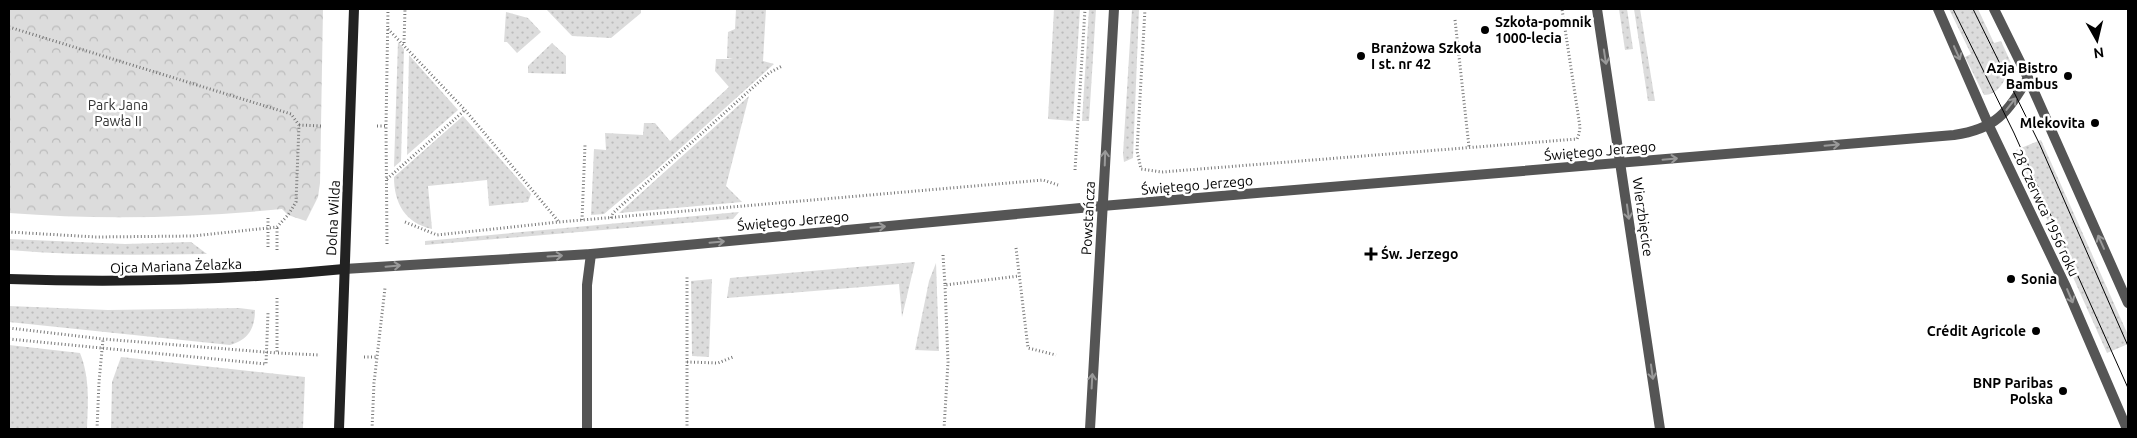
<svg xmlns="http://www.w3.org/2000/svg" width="2137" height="438" viewBox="0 0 2137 438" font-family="Ubuntu,sans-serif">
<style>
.grass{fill:url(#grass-dots)}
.park{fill:url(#park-crowns)}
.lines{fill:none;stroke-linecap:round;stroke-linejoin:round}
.path{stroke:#777;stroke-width:3;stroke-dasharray:1 2.5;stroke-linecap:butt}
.street{stroke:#555;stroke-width:10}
.secondary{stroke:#222;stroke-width:10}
.tram{stroke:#000;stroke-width:1}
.oneway{stroke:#999}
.poi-dot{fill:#000;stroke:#fff;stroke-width:2}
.labels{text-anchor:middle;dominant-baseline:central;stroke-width:5;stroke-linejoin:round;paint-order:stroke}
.poi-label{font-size:14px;font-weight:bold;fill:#000;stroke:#fff;text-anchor:start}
.park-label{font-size:14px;fill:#333;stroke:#fff}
.street-label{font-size:14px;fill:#000;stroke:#fff}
</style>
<defs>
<pattern id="grass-dots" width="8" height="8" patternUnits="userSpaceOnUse" patternTransform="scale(1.25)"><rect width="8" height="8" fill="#dcdcdc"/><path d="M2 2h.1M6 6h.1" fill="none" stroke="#bbb" stroke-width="1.8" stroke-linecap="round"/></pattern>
<pattern id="park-crowns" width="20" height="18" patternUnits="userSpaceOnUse" patternTransform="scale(1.25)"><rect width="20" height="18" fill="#dcdcdc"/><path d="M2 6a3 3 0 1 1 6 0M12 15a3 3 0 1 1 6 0" fill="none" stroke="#bbb"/></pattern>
</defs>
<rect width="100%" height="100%" fill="#fff"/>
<g class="grass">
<path d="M546,9H641V13L611,38L572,36Z"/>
<path d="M736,9H766L763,61L774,64L655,171L604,214L591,215L594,149L606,150L605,133L643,135L644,123H655L670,141L729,87L715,71L716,59H733L727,58L728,32L735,29Z"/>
<path d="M1054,9H1080L1073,121L1048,119Z"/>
<path d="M1089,9H1096L1089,121H1082Z"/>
<path d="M1132,9H1139L1133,158L1124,162L1123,154Z"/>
<path d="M1619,9H1627L1633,49L1625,50Z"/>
<path d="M1634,9H1640L1655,101H1648Z"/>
<path d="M1949,9H1978L1994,43L2001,41L2012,65C2006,77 2000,95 1984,95L1965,57L1971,54Z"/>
<path d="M506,12L528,18L541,32L517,53L507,42H504Z"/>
<path d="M398,42L404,49L401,161L394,167Z"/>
<path d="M552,43L566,56V74L528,73V66Z"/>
<path d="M409,55L458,110L407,155Z"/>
<path d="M749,96L726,186L742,202L619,213Z"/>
<path d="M463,116L531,194L528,202L489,206L487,180L428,186L432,229C405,223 394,203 394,177Z"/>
<path d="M2041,140L2128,335V344L2107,353L2016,150Z"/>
<path d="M739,212L733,219L425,245V241Z"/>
<path d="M9,239L125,244L191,242L207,254C141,255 75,256 9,250Z"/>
<path d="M915,262L902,317L899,284L727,298L730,278Z"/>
<path d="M936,263L939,351L915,350L929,281Z"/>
<path d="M712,279L709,357L692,356L691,281Z"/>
<path d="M9,306L108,310L239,308L255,310C255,329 248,340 230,345L9,322Z"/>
<path d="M9,345L80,353C90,378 88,402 87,429H9Z"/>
<path d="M121,357L305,377L303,428L111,429L112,382Z"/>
</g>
<path class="park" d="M9,9H323L320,183L318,197L306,221L288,215L282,209C191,218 100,220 9,213Z"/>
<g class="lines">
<g class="path">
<path d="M1145,9L1137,151L1141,169L1162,172L1577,139L1579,134L1580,127L1562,9"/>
<path d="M1455,20L1469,147"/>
<path d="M9,27L291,114L299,125L296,202L288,215L277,227L193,236L96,237L9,232"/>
<path d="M388,29L465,110L559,222"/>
<path d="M404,43L405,9"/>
<path d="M299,125L322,126"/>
<path d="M377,126H386"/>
<path d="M1075,170L1085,9"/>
<path d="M387,179L465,110"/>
<path d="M611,218L613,213L769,73L782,66"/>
<path d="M582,220L585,145"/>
<path d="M405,222L437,235L559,222L1043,180L1058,185"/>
<path d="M277,228V251"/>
<path d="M387,244L386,126L388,9"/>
<path d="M268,247V217"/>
<path d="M1016,248L1028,348L1056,355"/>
<path d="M943,255L945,285L1019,276"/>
<path d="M277,298V353L320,355"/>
<path d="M9,328L103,339L277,353"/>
<path d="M9,339L266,364L268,313"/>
<path d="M364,357H378"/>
<path d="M687,362L718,363L733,357"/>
<path d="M97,429L99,382L103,339"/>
<path d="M372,429L374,383L385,288"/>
<path d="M687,429V277"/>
<path d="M944,429L948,362L945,285"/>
</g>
<g class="street">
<path d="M1597,9L1660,429"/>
<path d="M1938,9L1989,126L2066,287L2127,429"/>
<path d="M1994,9L2028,78L2128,303"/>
<path d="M344,269L591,254L1102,206L1954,135C1996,129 2007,113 2028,78"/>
<path d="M587,429V285L591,254"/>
<path d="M1090,429L1114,9"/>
</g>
<g class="secondary">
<path d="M9,279C121,283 232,280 344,269"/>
<path d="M339,429L354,9"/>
</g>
<g class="tram">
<path d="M1953,9L2014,133L2128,388"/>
<path d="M1973,9L2040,145L2128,346"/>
</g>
</g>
<defs><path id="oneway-shaft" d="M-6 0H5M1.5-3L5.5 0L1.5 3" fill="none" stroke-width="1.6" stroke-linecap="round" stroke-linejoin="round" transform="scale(1.25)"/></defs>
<g class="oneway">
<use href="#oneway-shaft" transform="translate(1957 53) rotate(66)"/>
<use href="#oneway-shaft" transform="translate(1605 57) rotate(81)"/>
<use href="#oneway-shaft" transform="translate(2011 104) rotate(-52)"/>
<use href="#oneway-shaft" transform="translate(1832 145) rotate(-5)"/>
<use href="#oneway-shaft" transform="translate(1105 158) rotate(-88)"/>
<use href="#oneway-shaft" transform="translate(1670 159) rotate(-5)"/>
<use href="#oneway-shaft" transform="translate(1628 212) rotate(82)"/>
<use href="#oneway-shaft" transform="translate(878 227) rotate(-5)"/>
<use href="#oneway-shaft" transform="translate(717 242) rotate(-5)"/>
<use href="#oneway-shaft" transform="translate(2101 242) rotate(-114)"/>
<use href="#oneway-shaft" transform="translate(555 256) rotate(-3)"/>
<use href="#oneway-shaft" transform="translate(393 266) rotate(-5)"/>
<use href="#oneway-shaft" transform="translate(2070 296) rotate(67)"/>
<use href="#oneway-shaft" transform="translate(1652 372) rotate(82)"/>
<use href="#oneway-shaft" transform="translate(1092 381) rotate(-87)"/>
</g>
<g class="poi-dot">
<circle cx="1485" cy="30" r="5"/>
<circle cx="1361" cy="56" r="5"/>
<circle cx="2068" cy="76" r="5"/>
<circle cx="2095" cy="123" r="5"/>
<path d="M1368.5 246.5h5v5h5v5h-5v5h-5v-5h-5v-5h5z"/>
<circle cx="2011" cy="279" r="5"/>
<circle cx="2036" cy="331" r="5"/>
<circle cx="2063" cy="391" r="5"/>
</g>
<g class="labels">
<g class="poi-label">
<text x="1495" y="22">Szkoła-pomnik<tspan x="1495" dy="16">1000-lecia</tspan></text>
<text x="1371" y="48">Branżowa Szkoła<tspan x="1371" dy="16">I st. nr 42</tspan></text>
<text x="2058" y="68" text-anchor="end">Azja Bistro<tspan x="2058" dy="16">Bambus</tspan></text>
<text x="2085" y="123" text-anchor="end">Mlekovita</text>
<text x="1381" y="254">Św. Jerzego</text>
<text x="2021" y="279">Sonia</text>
<text x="2026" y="331" text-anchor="end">Crédit Agricole</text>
<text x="2053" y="383" text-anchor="end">BNP Paribas<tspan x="2053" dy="16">Polska</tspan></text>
</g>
<g class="park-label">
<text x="118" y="105">Park Jana<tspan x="118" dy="16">Pawła II</tspan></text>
</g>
<g class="street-label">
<text transform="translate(1600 151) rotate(-5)">Świętego Jerzego</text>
<text transform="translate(1197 185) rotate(-5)">Świętego Jerzego</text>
<text transform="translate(2046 213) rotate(65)">28 Czerwca 1956 roku</text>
<text transform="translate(1643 217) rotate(82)">Wierzbięcice</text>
<text transform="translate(333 218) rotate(-87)">Dolna Wilda</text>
<text transform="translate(1088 218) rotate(-87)">Powstańcza</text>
<text transform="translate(793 221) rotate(-5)">Świętego Jerzego</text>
<text transform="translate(176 266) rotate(-2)">Ojca Mariana Żelazka</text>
</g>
</g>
<rect width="2137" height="438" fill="none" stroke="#000000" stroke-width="20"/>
<g transform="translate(2097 40) rotate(172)" stroke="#ffffff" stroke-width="4" paint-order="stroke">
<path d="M0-4L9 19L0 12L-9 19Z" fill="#000000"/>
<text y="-8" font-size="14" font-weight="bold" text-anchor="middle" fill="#000000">N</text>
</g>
</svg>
